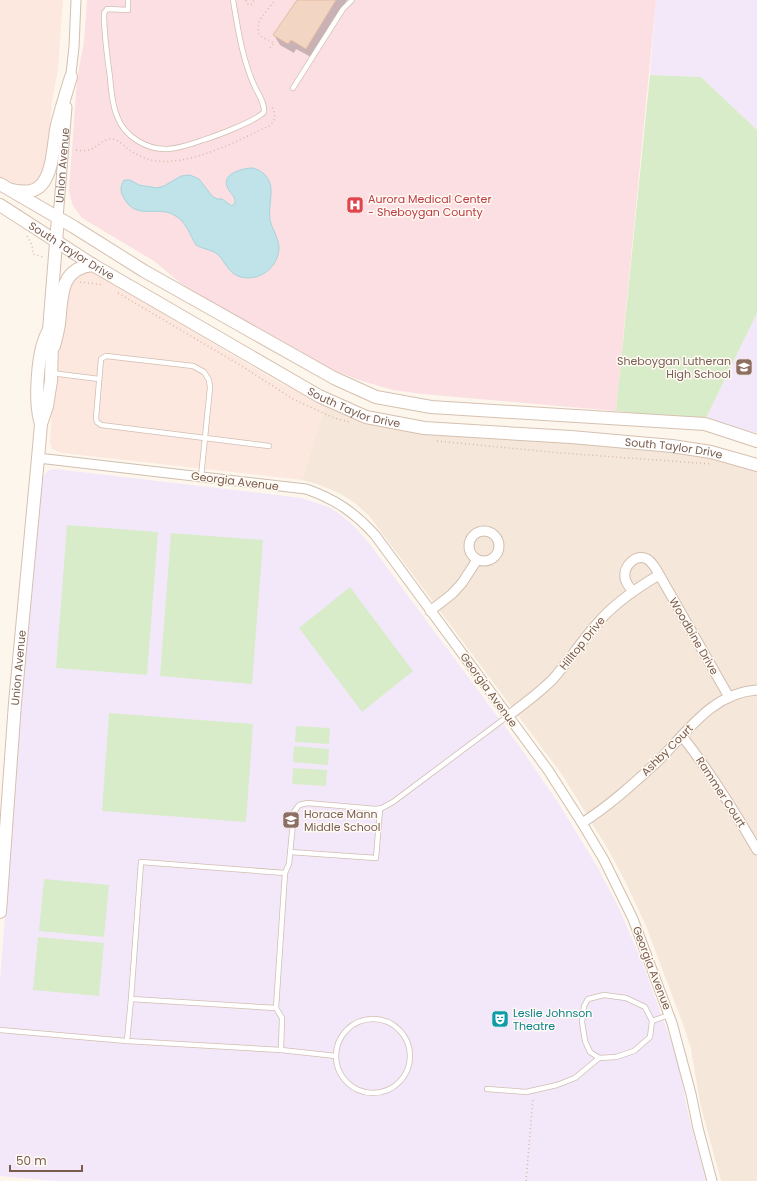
<svg xmlns="http://www.w3.org/2000/svg" width="757" height="1181" viewBox="0 0 757 1181" font-family="Poppins,sans-serif">
<style>
.residential{fill:#f5e8da}
.commercial{fill:#fde8e0}
.education{fill:#f3e8fa}
.medical{fill:#fbdfe3}
.green{fill:#d8ecc9}
.water{fill:#bfe3e8;stroke:#a5d3da}
.shadow{fill:#0003}
.building{fill:#f3d5c3;stroke:#e6bba3}
.lines{fill:none;stroke-linecap:round;stroke-linejoin:round}
.lane-casing{stroke:#d1beb0;stroke-width:6}
.street-casing{stroke:#d1beb0;stroke-width:11}
.secondary-casing{stroke:#d6c0b0;stroke-width:14}
.path{stroke:#d9b8a5;stroke-width:1.5;stroke-dasharray:1 3;stroke-linecap:butt}
.lane{stroke:#fff;stroke-width:4.5}
.street{stroke:#fff;stroke-width:9}
.secondary{stroke:#fff;stroke-width:12}
.labels{text-anchor:middle;dominant-baseline:central;stroke-width:3;stroke-linejoin:round;paint-order:stroke}
.street-label{font-size:11px;fill:#7a5c4d;stroke:#fffaf3}
.health-label{font-size:11px;fill:#be3a42;stroke:#fffaf3;text-anchor:start}
.education-label{font-size:11px;fill:#785e54;stroke:#fffaf3;text-anchor:end}
.culture-label{font-size:11px;fill:#0d838f;stroke:#fffaf3;text-anchor:start}
</style>
<rect width="100%" height="100%" fill="#fdf6ec"/>
<path class="residential" d="M325,405L359,417L664,450L716,458L757,470V1181H721L700,1103L691,1049L684,1027L646,926L625,881L609,851L563,776L370,517L355,503L339,493L317,484L302,480Z"/>
<g class="commercial">
<path d="M0,0H63L58,69L52,101L47,160L40,179L32,185L22,187L10,184L0,177Z"/>
<path d="M86,272L95,273L102,277L280,383L325,405L302,480L62,453L52,449L50,443L52,406L66,294L74,278Z"/>
</g>
<g class="education">
<path d="M656,0H757V130L701,77L650,75Z"/>
<path d="M757,313V433L705,420Z"/>
<path d="M55,469L302,498L329,507L341,515L353,525L369,543L520,747L561,807L598,868L619,908L642,962L671,1041L678,1063L688,1113L706,1181H55L0,1176V981L31,581L38,485L44,475L49,470Z"/>
</g>
<path class="medical" d="M87,0H656L616,411L423,394L393,390L359,380L328,368L243,320L183,285L154,261L82,218L73,206L69,191L77,79L84,42Z"/>
<g class="green">
<path d="M650,75L701,77L757,130V313L705,420L616,411Z"/>
<path d="M67,525L158,532L147,675L56,668Z"/>
<path d="M171,533L263,540L252,684L160,676Z"/>
<path d="M350,587L413,671L362,712L299,628Z"/>
<path d="M109,713L253,724L246,822L102,811Z"/>
<path d="M296,726L330,728L329,744L295,742Z"/>
<path d="M294,746L329,749L328,765L293,762Z"/>
<path d="M293,768L327,770L326,786L292,784Z"/>
<path d="M44,879L109,885L104,937L39,931Z"/>
<path d="M38,937L104,943L99,996L33,990Z"/>
</g>
<path class="water" d="M253,168C260,170 266,174 269,181C274,189 268,208 270,220C272,229 278,237 279,246C280,269 254,286 234,274C226,268 223,258 216,253C210,249 202,249 196,245C189,234 187,222 174,215C157,205 136,221 124,198C120,192 120,186 124,180H130L139,185L157,188L164,186L181,176L190,175L199,179L212,196L217,199H222L232,206L235,203C236,196 229,193 227,186C222,173 244,168 253,168Z"/>
<path class="shadow" d="M298,0H347L311,57L296,49L294,53L280,45L274,35Z"/>
<path class="building" d="M297,0H336L306,49L291,40L288,44L273,35Z"/>
<g class="lines">
<defs>
<g id="lane">
<path d="M128,0V10L107,9L104,13C104,34 107,56 110,77C111,90 112,104 117,116C124,136 146,150 168,149C180,148 192,144 203,140C216,136 256,121 264,112C265,103 258,94 254,85C242,58 238,29 233,0"/>
<path d="M293,88L343,9L352,0"/>
<path d="M51,373L99,379"/>
<path d="M201,477C204,447 207,418 210,388L209,380L204,372L193,366L106,356L101,359L96,418L97,422L101,425L269,446"/>
<path d="M290,852L376,858L380,809"/>
<path d="M131,999L141,862L285,873"/>
<path d="M276,1008L282,1018L281,1050"/>
<circle cx="373" cy="1056" r="37"/>
<path d="M652,1021L645,1007L626,998L604,995L588,999L584,1006L582,1022L585,1041L590,1052L599,1058L616,1057L634,1051L650,1037L652,1021L669,1015"/>
<path d="M0,1030L127,1041L281,1050L336,1056"/>
<path d="M127,1041L131,999L276,1008L285,873L289,864L294,812L299,805L307,803L376,809L382,808L393,802L508,716"/>
<path d="M487,1089L526,1092L557,1085L575,1078L599,1058"/>
</g>
<g id="street">
<path d="M70,82L74,47L76,0"/>
<path id="s1" d="M58,218L67,107"/>
<path d="M38,458L306,489C335,499 354,512 375,535L548,770L582,823L604,860L633,919L672,1023L691,1094L698,1128L712,1181"/>
<circle cx="484" cy="546" r="15"/>
<path d="M633,591C629,587 626,583 625,578C623,566 636,553 647,559C651,561 653,565 656,569L729,697"/>
<path d="M430,611L452,594L462,583L477,560"/>
<path d="M508,716C524,704 539,693 553,679C568,662 580,643 595,626C612,605 635,589 659,575"/>
<path d="M682,736C710,772 734,810 757,850"/>
<path d="M582,823C609,806 633,784 656,763C686,734 711,693 757,690"/>
</g>
<g id="secondary">
<path d="M0,184L74,227L144,271L334,378L376,397L431,407L705,424L757,441"/>
<path d="M12,190C21,192 32,193 39,187C54,175 53,142 57,125C61,109 66,93 71,77"/>
<path id="s2" d="M0,205L93,265L319,396L366,417L424,428L571,437L672,446L711,452L757,465"/>
<path d="M54,346C56,338 58,331 59,324C62,298 59,268 93,265"/>
<path d="M41,424C34,402 37,349 49,330"/>
<path id="s3" d="M0,912L15,703L38,458L41,424L47,406L51,381L52,343L49,330L58,218"/>
</g>
</defs>
<use href="#lane" class="lane-casing"/>
<use href="#street" class="street-casing"/>
<use href="#secondary" class="secondary-casing"/>
<g class="path">
<path d="M246,0L247,3L249,5L252,4L254,0"/>
<path d="M270,48L274,43L260,36C253,21 268,11 275,0"/>
<path d="M76,150C82,151 87,151 91,149C99,146 104,138 113,139C119,140 124,146 128,149C135,154 143,158 151,160C187,168 237,141 269,126C277,120 275,112 271,105"/>
<path d="M27,236L32,245L33,254L43,257"/>
<path d="M80,282L104,285"/>
<path d="M118,293L240,365L293,399L334,418L350,422"/>
<path d="M437,441L561,453L711,464"/>
<path d="M526,1181L533,1098"/>
</g>
<use href="#lane" class="lane"/>
<use href="#street" class="street"/>
<use href="#secondary" class="secondary"/>
</g>
<defs>
<symbol id="hospital-square" viewBox="-11 -11 22 22"><rect x="-9" y="-9" width="18" height="18" rx="4" fill="#e0444e" stroke="#fffaf3"/><path d="M-5-5h3v3.5h4V-5h3V5h-3V1.5h-4V5h-3Z" fill="#fff"/></symbol>
<symbol id="school-square" viewBox="-11 -11 22 22"><rect x="-9" y="-9" width="18" height="18" rx="4" fill="#8d6e63" stroke="#fffaf3"/><path d="M0-5L7-2L0 1L-7-2ZM-4 1L0 2.5L4 1V4Q0 6-4 4Z" fill="#fff"/></symbol>
<symbol id="theatre-square" viewBox="-11 -11 22 22"><rect x="-9" y="-9" width="18" height="18" rx="4" fill="#0f9aa8" stroke="#fffaf3"/><path d="M-5-5.5Q0-4 5-5.5V0Q5 5 0 6Q-5 5-5 0ZM-3.3-2.5H-1v1.5H-3.3ZM1-2.5H3.3v1.5H1ZM-2.8 1Q0 5.5 2.8 1Z" fill="#fff"/></symbol>
</defs>
<g fill-rule="evenodd">
<use href="#hospital-square" x="345" y="195" width="20" height="20"/>
<use href="#school-square" x="734" y="357" width="20" height="20"/>
<use href="#school-square" x="281" y="810" width="20" height="20"/>
<use href="#theatre-square" x="490" y="1009" width="20" height="20"/>
</g>
<g class="labels">
<g class="street-label">
<text stroke="none"><textPath href="#s1" startOffset="53">Union Avenue</textPath></text>
<text stroke="none"><textPath href="#s2" startOffset="85">South Taylor Drive</textPath></text>
<text stroke="none"><textPath href="#s2" startOffset="409">South Taylor Drive</textPath></text>
<text stroke="none"><textPath href="#s2" startOffset="733">South Taylor Drive</textPath></text>
<text transform="translate(235 481) rotate(7)">Georgia Avenue</text>
<text transform="translate(694 636) rotate(60)">Woodbine Drive</text>
<text transform="translate(582 643) rotate(-51)">Hilltop Drive</text>
<text stroke="none"><textPath href="#s3" startOffset="245">Union Avenue</textPath></text>
<text transform="translate(489 690) rotate(54)">Georgia Avenue</text>
<text transform="translate(667 750) rotate(-45)">Ashby Court</text>
<text transform="translate(721 792) rotate(57)">Rammer Court</text>
<text transform="translate(652 968) rotate(69)">Georgia Avenue</text>
</g>
<g class="health-label">
<text x="368" y="199">Aurora Medical Center<tspan x="368" dy="13">- Sheboygan County</tspan></text>
</g>
<g class="education-label">
<text x="731" y="361">Sheboygan Lutheran<tspan x="731" dy="13">High School</tspan></text>
<text x="304" y="814" text-anchor="start">Horace Mann<tspan x="304" dy="13">Middle School</tspan></text>
</g>
<g class="culture-label">
<text x="513" y="1013">Leslie Johnson<tspan x="513" dy="13">Theatre</tspan></text>
</g>
</g>
<path d="M10 1165v6h72v-6" fill="none" stroke="#7a5c4d" stroke-width="2"/>
<text x="16" y="1165" font-size="12" fill="#7a5c4d" stroke="#fffaf3" stroke-width="3" paint-order="stroke">50 m</text>
</svg>
